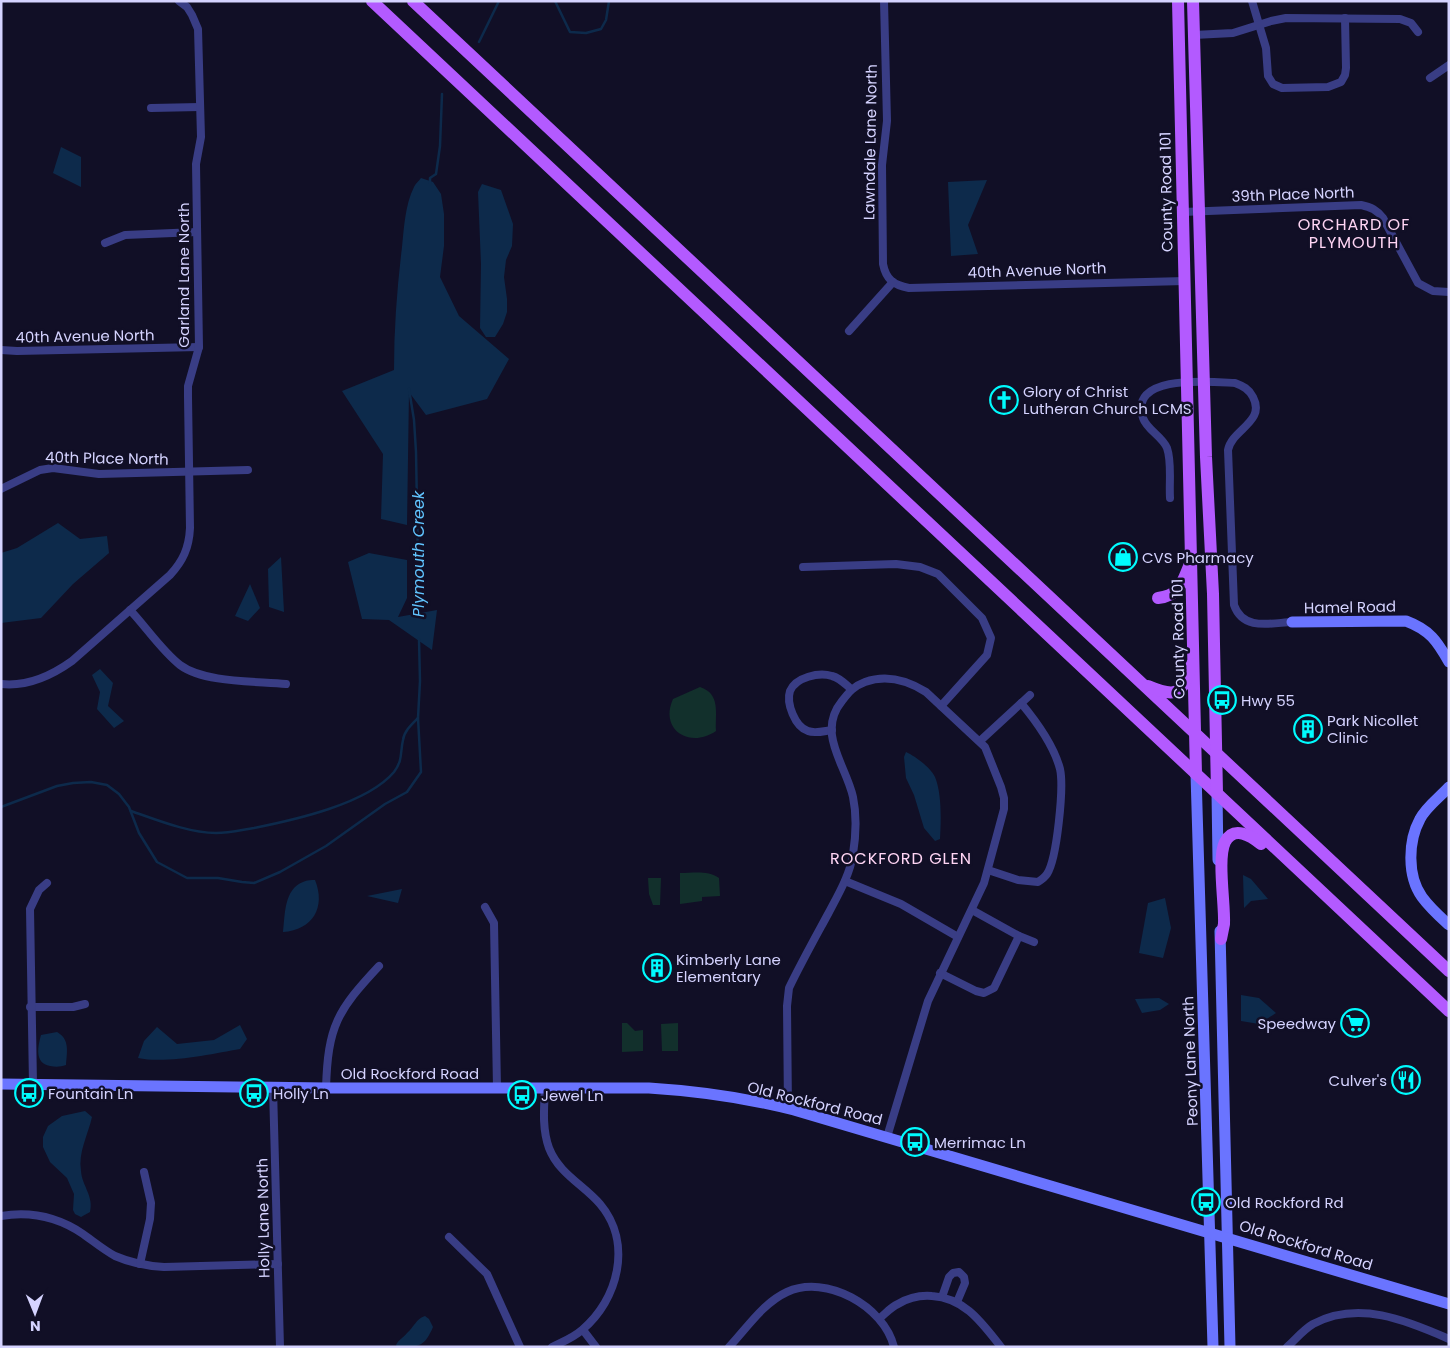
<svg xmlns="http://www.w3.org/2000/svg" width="1450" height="1348" viewBox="0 0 1450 1348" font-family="Poppins,sans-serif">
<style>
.green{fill:#12302c}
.water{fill:#0d2a4b}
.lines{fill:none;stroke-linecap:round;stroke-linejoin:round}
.stream{stroke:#0d2a4b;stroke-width:2.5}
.street{stroke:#393d85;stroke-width:8}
.secondary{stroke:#6a74ff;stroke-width:11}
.primary{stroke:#b35aff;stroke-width:12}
.labels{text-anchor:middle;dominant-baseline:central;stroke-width:5;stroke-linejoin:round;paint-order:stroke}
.street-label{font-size:15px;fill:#d5d3ff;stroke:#110f26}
.poi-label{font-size:15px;fill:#d5d3ff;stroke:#110f26;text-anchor:start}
.neighbourhood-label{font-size:16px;letter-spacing:1px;fill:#ffd5f4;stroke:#110f26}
.water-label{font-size:16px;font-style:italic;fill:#61c4ff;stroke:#110f26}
</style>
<rect width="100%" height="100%" fill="#110f26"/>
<g class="green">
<path d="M700,687C721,694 715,713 716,731C690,749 659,730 673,699Z"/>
<path d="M680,873C693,873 708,870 719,878L720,896L702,897V901L680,904Z"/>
<path d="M648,878H661L660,905H653L649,894Z"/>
<path d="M622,1023H627L635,1031L643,1030V1051L622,1052Z"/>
<path d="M678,1023V1051H662L661,1024Z"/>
</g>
<g class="water">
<path d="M61,147L81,157V187L53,173Z"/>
<path d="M421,178L433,182L441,194L444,214V246L440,277L459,316L509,359L487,399L426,415L409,392L407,525L381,519L383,454L342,391L394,370C394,329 397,288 402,247C404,228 405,205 414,187C415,184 419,181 421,178Z"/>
<path d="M987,180L968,225L978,254L951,256L948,182Z"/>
<path d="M482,184L501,190L513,224L512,246L506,260L504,277L507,299V312L503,324L495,337H486L480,328L481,264L478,192Z"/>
<path d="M58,523L80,539L107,536L109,553L73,584L41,618L1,623V553L17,548Z"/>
<path d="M369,553L407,560V598L398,617L437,610L432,650L389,620L362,619L348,562Z"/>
<path d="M281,557L284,612L269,607L268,569Z"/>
<path d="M250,584L260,608L248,621L235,616Z"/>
<path d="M100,669L113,683L108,706L124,721L114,728L97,709L100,692L92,675Z"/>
<path d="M906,752C915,756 931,768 935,777C942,794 941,821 940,839L935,841L924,828L914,795L906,778L904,757Z"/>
<path d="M1243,875L1251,879L1268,899L1251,901L1244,908Z"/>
<path d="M315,880C326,907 313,930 283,932C285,915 284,889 303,882C307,880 312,880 315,880Z"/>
<path d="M402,889L398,903L367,896Z"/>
<path d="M1165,898L1171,928L1163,958L1139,953L1148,903Z"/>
<path d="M1241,995L1259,998L1276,1013L1259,1024L1241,1021Z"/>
<path d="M1159,998L1169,1004L1160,1010L1142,1013L1135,999Z"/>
<path d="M240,1025L247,1039L240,1049C212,1054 165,1064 138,1058L144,1041L157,1027L177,1044L214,1040Z"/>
<path d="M57,1032C70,1039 67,1052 66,1065C60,1067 56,1067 50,1066C34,1063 38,1046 41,1035Z"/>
<path d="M85,1111L92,1117C88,1135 78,1152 81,1171C82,1186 94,1196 90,1212L81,1217L75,1214L73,1210L74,1194L67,1178L50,1162L43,1147V1137L48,1126L62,1116Z"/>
<path d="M425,1316L429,1319L433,1327C424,1348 418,1347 397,1347L396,1345C399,1339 403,1338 407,1333C414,1327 416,1319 425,1316Z"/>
</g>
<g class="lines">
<g class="stream">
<path d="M555,1L570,32L586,33L601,29L606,20L609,1"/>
<path d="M479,42L499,1"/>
<path d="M430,184V178L436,174L440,146L442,94"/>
<path d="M409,389L414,420L416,452L419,616"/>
<path d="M1,807L57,786L73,783L91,782L107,785L119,794L129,807L139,833L157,862L187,878H218L242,882L254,883L280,872L326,846L385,804L407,792L421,772L418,718L420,681L419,639"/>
<path d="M131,811C157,820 189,833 216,833C229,833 241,830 254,828C294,820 367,804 394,772C403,760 400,753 403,740C404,731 412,724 418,718"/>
</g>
<g class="street">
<path d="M884,1L887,121L882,165L883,264C886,279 893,285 909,288L1185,281"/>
<path d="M1252,1L1266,48L1268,76L1273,84L1282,88L1328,87L1341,82L1345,75L1346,68L1345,18"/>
<path d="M1194,35L1233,33L1271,21L1286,18L1400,19L1411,23L1418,32"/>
<path d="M1430,78L1449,65"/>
<path d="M151,108L200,107"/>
<path d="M1183,212L1361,205C1371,207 1377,210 1383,218L1418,283L1433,291L1449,292"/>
<path d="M105,243L125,235L197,232"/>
<path d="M849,331L893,282"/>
<path d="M1,350L17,351L199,347"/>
<path d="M1,489L40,470L53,468L99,474L248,470"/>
<path d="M1170,498C1169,482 1172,462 1167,448C1162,436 1147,430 1143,418C1128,373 1212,382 1235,383C1243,386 1249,389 1253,397C1266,422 1232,429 1228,450L1234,605C1243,631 1271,623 1292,622"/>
<path d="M803,567L896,564L920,567L938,574L982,618L991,638L987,655L941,706"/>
<path d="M130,610C146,627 162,651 180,665C204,683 256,681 286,684"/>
<path d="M1,684C28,687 51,676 72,661L170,575C183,561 189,548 190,528L188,397V386L199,347L196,164L201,137L198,29L192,15L187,7L179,1"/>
<path d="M832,730C824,731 815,734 808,731C795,727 786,703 790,691C796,677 819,672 832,676C840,678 845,684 851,689"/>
<path d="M980,741L1030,695"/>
<path d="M988,870L1018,880L1038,882C1041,880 1045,877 1047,874C1057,859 1064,787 1060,769C1054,746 1036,721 1021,703"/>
<path d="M845,881L901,904L958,937"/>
<path d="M485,907L494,923L497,1088"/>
<path d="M972,910L1019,936L1034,942"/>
<path d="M940,973L976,991L984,993L994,988L1019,936"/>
<path d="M30,1007H73L85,1004"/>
<path d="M33,1084L30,909L39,890L47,883"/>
<path d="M273,1088L280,1347"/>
<path d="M326,1088C328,1026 337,1011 379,966"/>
<path d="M545,1088C544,1108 542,1129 549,1148C559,1174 584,1185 600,1204C633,1243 618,1300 582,1330C573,1338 562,1342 552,1347"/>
<path d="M788,1109L787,1006L789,988C801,963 815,938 828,914C838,895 850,875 853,854C856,835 857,816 853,797C846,765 816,733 842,701C849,692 854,686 865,682C887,674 907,680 926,692L985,747L1001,787L1004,798V809L984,883L928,1001L887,1137"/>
<path d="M1,1216C31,1211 58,1217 83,1234C93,1241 104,1250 115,1256C131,1263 147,1266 164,1267L278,1264"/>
<path d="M449,1237L487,1274L520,1347"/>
<path d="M140,1264L150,1219L151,1203L144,1172"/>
<path d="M942,1297L949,1277L953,1273L959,1272L964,1277L965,1283L957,1302"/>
<path d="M880,1318C886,1313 891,1307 898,1304C908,1298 920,1295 932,1296C965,1298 982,1323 1001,1347"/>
<path d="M583,1330L596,1347"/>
<path d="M729,1347C747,1328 763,1303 787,1292C826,1274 884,1306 894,1347"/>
<path d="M1287,1347C1296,1339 1303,1330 1313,1324C1358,1300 1406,1320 1449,1339"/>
</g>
<g class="secondary">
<path d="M1292,622L1406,621C1430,630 1437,641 1449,662"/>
<path d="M1196,774L1213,1347"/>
<path d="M1449,787C1440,797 1426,807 1420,819C1408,841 1407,876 1422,897C1430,908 1439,916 1449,925"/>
<path d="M1217,793L1218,860"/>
<path d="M1220,931L1230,1347"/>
<path d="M1,1084L326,1088H649C697,1091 747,1098 794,1110L1449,1304"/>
</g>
<g class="primary">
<path d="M372,1L1449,1011"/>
<path d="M413,1L1449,971"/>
<path d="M1178,1L1196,774"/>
<path d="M1193,1L1206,457L1213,594L1217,793"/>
<path d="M1158,598C1181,595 1182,582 1190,564"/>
<path d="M1148,686C1179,699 1182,693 1192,664"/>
<path d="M1221,939C1222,934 1223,929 1224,924C1225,904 1217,858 1225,842C1234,825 1251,836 1261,844"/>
</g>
</g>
<defs>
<symbol id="church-ring" viewBox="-11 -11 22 22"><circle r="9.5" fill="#110f26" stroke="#00fbfe" stroke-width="1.5"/><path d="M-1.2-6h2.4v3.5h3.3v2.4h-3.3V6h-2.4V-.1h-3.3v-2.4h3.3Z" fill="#00fbfe"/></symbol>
<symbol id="shop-ring" viewBox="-11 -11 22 22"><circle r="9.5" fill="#110f26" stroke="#00fbfe" stroke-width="1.5"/><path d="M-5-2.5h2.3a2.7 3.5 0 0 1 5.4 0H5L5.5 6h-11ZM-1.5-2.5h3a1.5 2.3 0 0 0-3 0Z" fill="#00fbfe"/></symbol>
<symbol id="bus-ring" viewBox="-11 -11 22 22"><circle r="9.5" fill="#110f26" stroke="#00fbfe" stroke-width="1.5"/><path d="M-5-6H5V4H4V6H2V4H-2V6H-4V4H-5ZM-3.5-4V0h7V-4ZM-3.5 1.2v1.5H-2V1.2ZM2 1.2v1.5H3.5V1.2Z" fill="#00fbfe"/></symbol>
<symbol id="building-ring" viewBox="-11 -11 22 22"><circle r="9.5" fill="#110f26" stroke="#00fbfe" stroke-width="1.5"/><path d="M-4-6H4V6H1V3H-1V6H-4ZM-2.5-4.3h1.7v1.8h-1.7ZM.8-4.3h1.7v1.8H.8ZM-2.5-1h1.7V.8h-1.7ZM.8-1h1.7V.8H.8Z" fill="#00fbfe"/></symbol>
<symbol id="supermarket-ring" viewBox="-11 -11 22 22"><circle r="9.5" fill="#110f26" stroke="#00fbfe" stroke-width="1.5"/><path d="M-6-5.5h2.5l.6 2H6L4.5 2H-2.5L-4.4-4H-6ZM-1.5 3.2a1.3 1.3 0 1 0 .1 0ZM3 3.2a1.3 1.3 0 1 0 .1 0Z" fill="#00fbfe"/></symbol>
<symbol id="restaurant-ring" viewBox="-11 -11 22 22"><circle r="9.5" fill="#110f26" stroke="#00fbfe" stroke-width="1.5"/><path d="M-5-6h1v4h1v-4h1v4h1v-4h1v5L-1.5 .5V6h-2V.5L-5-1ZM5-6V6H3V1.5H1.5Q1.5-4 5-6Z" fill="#00fbfe"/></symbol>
</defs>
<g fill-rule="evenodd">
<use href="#church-ring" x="988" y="384" width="32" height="32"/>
<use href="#shop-ring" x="1107" y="541" width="32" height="32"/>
<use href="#bus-ring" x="1206" y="684" width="32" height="32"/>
<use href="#building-ring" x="1292" y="713" width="32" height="32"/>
<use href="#building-ring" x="641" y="952" width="32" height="32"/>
<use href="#supermarket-ring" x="1339" y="1007" width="32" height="32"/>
<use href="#restaurant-ring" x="1390" y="1064" width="32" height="32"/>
<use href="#bus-ring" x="13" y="1077" width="32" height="32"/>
<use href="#bus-ring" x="238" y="1077" width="32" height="32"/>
<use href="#bus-ring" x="506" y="1079" width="32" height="32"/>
<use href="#bus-ring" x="899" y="1126" width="32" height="32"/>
<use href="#bus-ring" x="1190" y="1186" width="32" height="32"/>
</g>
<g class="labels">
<g class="street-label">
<text transform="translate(870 142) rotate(-89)">Lawndale Lane North</text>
<text transform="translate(1166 192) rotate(-91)">County Road 101</text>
<text transform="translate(1293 194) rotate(-2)">39th Place North</text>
<text transform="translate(1037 270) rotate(-2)">40th Avenue North</text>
<text transform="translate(183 275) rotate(-90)">Garland Lane North</text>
<text transform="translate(85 336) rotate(-1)">40th Avenue North</text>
<text transform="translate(107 458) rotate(1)">40th Place North</text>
<text transform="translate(1350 607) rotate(-1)">Hamel Road</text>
<text transform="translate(1178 639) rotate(-91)">County Road 101</text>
<text transform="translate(1190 1061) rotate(-92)">Peony Lane North</text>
<text x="410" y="1073">Old Rockford Road</text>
<text transform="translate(815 1103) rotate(14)">Old Rockford Road</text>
<text transform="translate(263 1218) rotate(-91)">Holly Lane North</text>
<text transform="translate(1306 1245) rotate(17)">Old Rockford Road</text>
</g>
<g class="poi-label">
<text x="1023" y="391">Glory of Christ<tspan x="1023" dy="17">Lutheran Church LCMS</tspan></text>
<text x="1142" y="557">CVS Pharmacy</text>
<text x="1241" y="700">Hwy 55</text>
<text x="1327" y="720">Park Nicollet<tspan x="1327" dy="17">Clinic</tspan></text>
<text x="676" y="959">Kimberly Lane<tspan x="676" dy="17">Elementary</tspan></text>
<text x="1336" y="1023" text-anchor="end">Speedway</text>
<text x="1387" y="1080" text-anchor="end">Culver's</text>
<text x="48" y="1093">Fountain Ln</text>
<text x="273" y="1093">Holly Ln</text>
<text x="541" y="1095">Jewel Ln</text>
<text x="934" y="1142">Merrimac Ln</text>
<text x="1225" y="1202">Old Rockford Rd</text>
</g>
<g class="neighbourhood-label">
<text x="1354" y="224">ORCHARD OF<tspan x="1354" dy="18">PLYMOUTH</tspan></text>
<text x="901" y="858">ROCKFORD GLEN</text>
</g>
<g class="water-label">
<text transform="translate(418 554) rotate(-90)">Plymouth Creek</text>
</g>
</g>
<rect width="1450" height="1348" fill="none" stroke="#d5d3ff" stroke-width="5"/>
<g transform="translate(35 1313) rotate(179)" stroke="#110f26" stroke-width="4" paint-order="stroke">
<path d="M0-4L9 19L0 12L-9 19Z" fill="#d5d3ff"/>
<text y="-8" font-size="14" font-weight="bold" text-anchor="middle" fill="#d5d3ff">N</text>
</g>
</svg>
